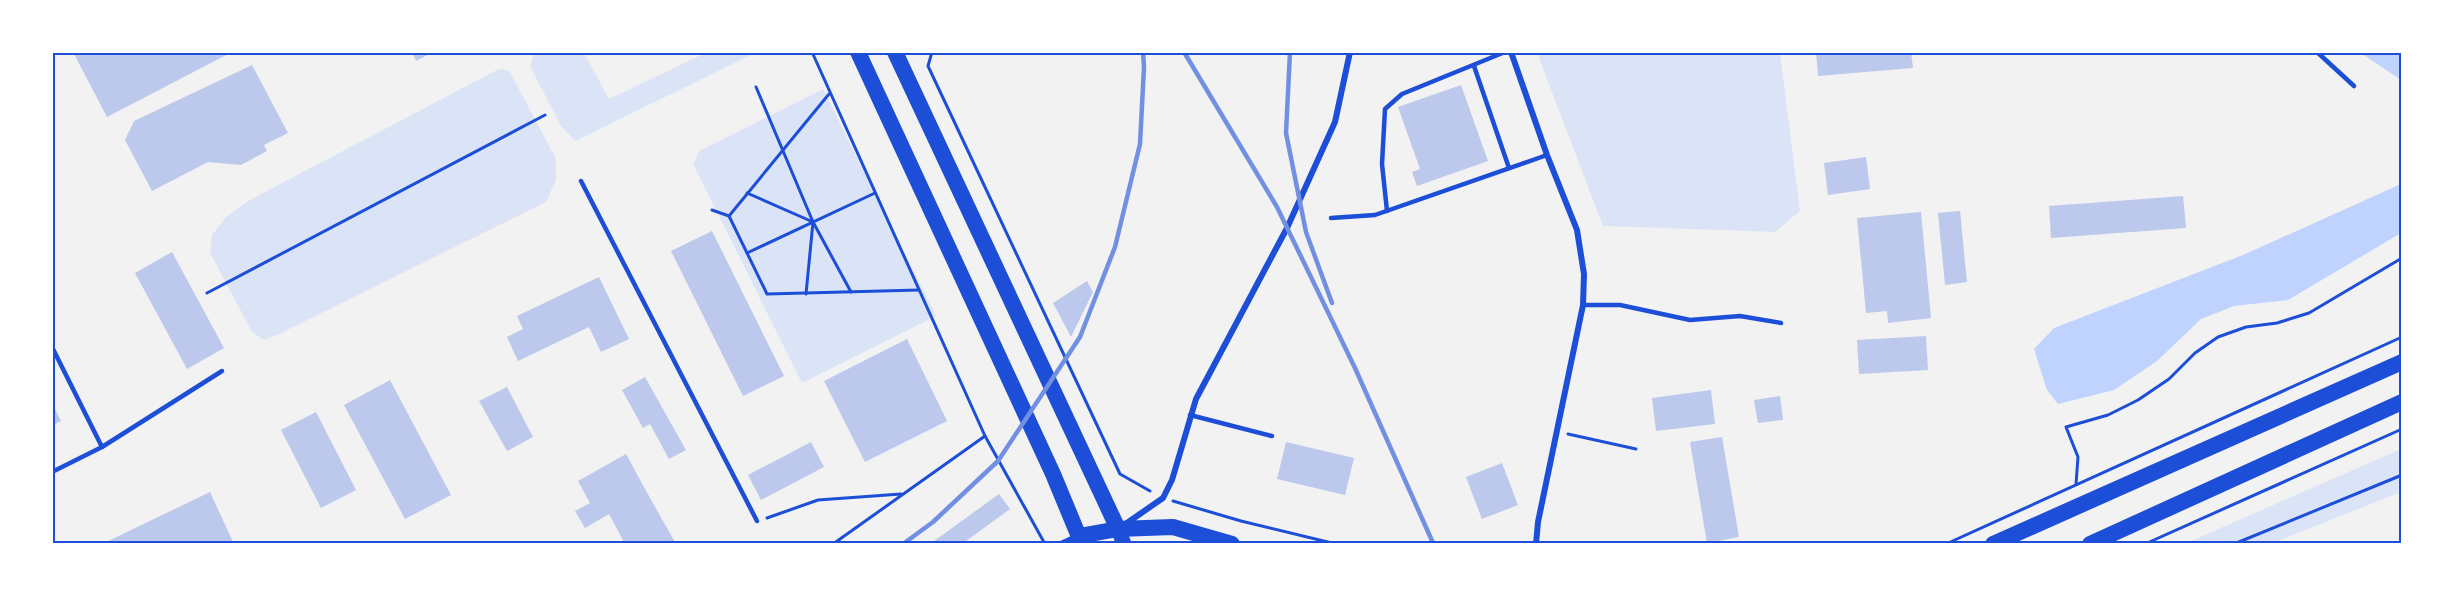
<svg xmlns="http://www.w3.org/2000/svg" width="2454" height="596" viewBox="0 0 2454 596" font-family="'Roboto Condensed',sans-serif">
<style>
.green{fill:#dbe4f7}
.water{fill:#bfd3fe}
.building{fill:#bdc9ec}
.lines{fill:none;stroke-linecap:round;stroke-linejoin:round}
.path{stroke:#1d4ed8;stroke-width:3}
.service{stroke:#1d4ed8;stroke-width:4.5}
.minor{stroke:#1d4ed8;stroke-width:6}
.primary{stroke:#1d4ed8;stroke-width:15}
.trunk{stroke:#1d4ed8;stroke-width:16}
.rail{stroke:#7290e2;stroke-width:4.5}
.neatline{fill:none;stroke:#1d4ed8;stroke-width:2}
</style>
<rect width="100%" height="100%" fill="#f2f2f2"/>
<g class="green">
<path d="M535,53H584L609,99L701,55V53H755L575,141L561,126L530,66Z"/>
<path d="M1537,53H1780L1800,211L1775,232L1603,226Z"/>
<path d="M504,69L510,72L556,159V180L546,202L277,335L264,340L252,332L210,253L212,235L226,217L248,201L497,70Z"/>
<path d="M823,89L936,316L802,383L693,164L699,151Z"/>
<path d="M2401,449V492L2273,543L2184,544Z"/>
</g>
<g class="water">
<path d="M2361,53H2401V80Z"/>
<path d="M2401,184V233L2288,300L2234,306L2201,319L2157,361L2114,390L2058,404L2047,390L2034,349L2054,328L2243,255Z"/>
</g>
<g class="building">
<path d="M73,52H232L107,117Z"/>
<path d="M412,52H433L416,61Z"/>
<path d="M1816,52H1911L1913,68L1818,76Z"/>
<path d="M252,65L288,133L264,145L267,151L241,165L208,162L152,191L125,140L134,121Z"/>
<path d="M1461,85L1488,161L1417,186L1412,172L1420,169L1398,107Z"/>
<path d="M1866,157L1870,189L1828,195L1824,163Z"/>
<path d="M2183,196L2186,228L2051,238L2049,206Z"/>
<path d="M1960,211L1967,282L1945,285L1938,213Z"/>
<path d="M1921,212L1931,318L1888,323L1887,311L1866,313L1857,218Z"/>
<path d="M712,231L784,376L743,396L671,251Z"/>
<path d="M172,252L224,348L187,369L135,273Z"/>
<path d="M599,277L629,339L601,352L589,327L518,361L507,337L523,329L517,316Z"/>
<path d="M1087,281L1093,292L1071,337L1053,303Z"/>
<path d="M1926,336L1928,370L1859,374L1857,340Z"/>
<path d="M907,339L947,421L865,462L824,381Z"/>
<path d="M645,377L686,450L669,459L650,424L643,428L622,390Z"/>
<path d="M390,380L451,495L405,519L344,405Z"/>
<path d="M507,387L533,437L507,451L479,401Z"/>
<path d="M1711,390L1715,424L1656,431L1652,398Z"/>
<path d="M1780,396L1783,420L1758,423L1754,400Z"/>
<path d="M52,403L61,421L52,425Z"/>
<path d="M316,412L356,490L321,508L281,430Z"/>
<path d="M1722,437L1739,537L1707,543L1690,442Z"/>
<path d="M811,442L824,467L761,500L748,475Z"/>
<path d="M1286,442L1354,458L1345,495L1277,479Z"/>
<path d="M626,454L645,489L676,544H625L609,514L585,528L575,511L590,503L578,481Z"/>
<path d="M1502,463L1518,505L1482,519L1466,477Z"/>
<path d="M210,492L234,544H102Z"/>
<path d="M999,494L1010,509L962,544H930Z"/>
</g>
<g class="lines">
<g class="path">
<path d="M812,52L985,436L1045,544"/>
<path d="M932,52L928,66L1120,474L1150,491"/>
<path d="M756,87L813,222L851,292"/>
<path d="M747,193L813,222L806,294"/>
<path d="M712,210L729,216L767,294L919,290"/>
<path d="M729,216L829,94"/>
<path d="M747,253L875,193"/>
<path d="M207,293L545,115"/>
<path d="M1568,434L1636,449"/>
<path d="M2076,484L2078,457L2066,427L2108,415L2138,400L2169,379L2195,353L2218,337L2246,327L2277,323L2309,313L2402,258"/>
<path d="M1173,501L1241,521L1336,544"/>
<path d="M767,518L818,500L901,494"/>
<path d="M833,544L985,436"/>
<path d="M1946,544L2402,337"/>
<path d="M2145,544L2402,429"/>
<path d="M2234,544L2402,475"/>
</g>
<g class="service">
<path d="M2317,52L2354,86"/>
<path d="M1474,66L1509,168"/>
<path d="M581,181L757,521"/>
<path d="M1387,211L1382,164L1385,109L1402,94L1505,52"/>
<path d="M1331,218L1375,215L1547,155"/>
<path d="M1583,305H1620L1690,320L1740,316L1781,323"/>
<path d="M52,347L102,447"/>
<path d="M1190,415L1272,436"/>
<path d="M52,472L102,447L222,371"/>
</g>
<g class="minor">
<path d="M1511,52L1547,155L1577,230L1584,274L1583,305L1538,522L1536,544"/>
<path d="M1124,525L1163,498L1172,480L1196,399L1287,228L1335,122L1350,52"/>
<path d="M1061,544L1078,536"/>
</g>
<path class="primary" d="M1118,529L1124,544"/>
<g class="trunk">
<path d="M858,52L1053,474L1082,544"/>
<path d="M895,52L1118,529"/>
<path d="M1079,536L1118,529L1173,527L1232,544"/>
<path d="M1993,544L2402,362"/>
<path d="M2090,544L2402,402"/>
</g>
<g class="rail">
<path d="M1184,52L1277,207L1355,368L1433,543"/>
<path d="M1290,52L1286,133L1306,232L1332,303"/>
<path d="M903,544L933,522L998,461L1080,337L1115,247L1140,144L1144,67L1143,52"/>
</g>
</g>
<rect width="2454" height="596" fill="none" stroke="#ffffff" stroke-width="108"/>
<rect x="54" y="54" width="2346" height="488" class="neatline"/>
</svg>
